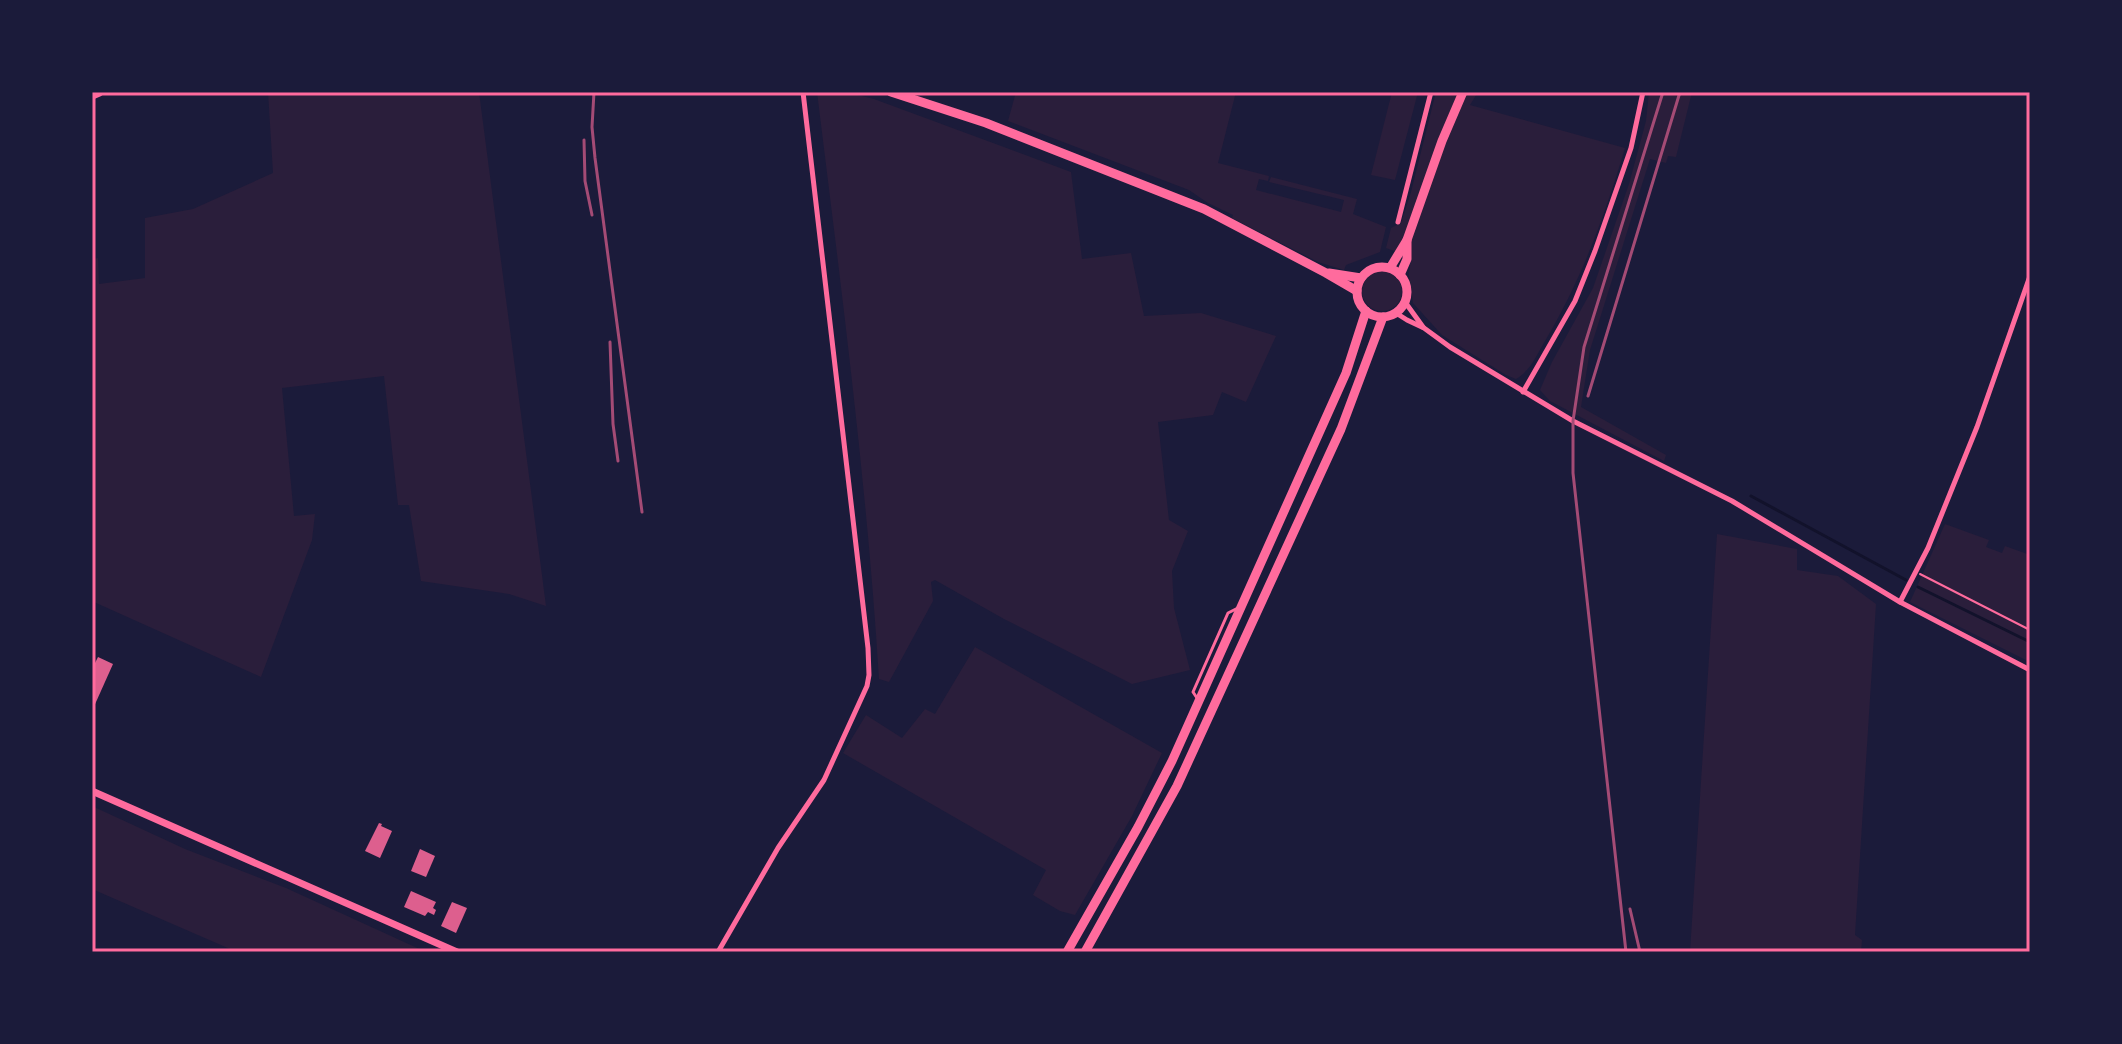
<svg xmlns="http://www.w3.org/2000/svg" width="2122" height="1044" viewBox="0 0 2122 1044" font-family="Figtree,sans-serif">
<style>
.green{fill:#2a1e3b}
.lines{fill:none;stroke-linecap:round;stroke-linejoin:round}
.stream{stroke:#12122b;stroke-width:3}
.building{fill:#dd5f8e}
.path{stroke:#ff6b9d;stroke-width:2}
.service{stroke:#ff6b9d;stroke-width:3}
.minor{stroke:#ff6b9d;stroke-width:5}
.tertiary{stroke:#ff6b9d;stroke-width:7}
.primary{stroke:#ff6b9d;stroke-width:9}
.rail{stroke:#a44b75;stroke-width:3}
.neatline{fill:none;stroke:#ff6b9d;stroke-width:3}
</style>
<rect width="100%" height="100%" fill="#1b1b3a"/>
<g class="green">
<path d="M268,92H479L546,606L509,594L421,581L409,505H398L384,376L282,388L294,516L315,514L312,540L261,677L94,602L92,605V259L98,258L99,284L145,278V218L193,209L273,173Z"/>
<path d="M817,92H846L874,99L1071,172L1082,259L1131,253L1144,316L1201,313L1276,336L1246,402L1222,392L1213,415L1158,422L1169,520L1188,531L1172,571L1174,608L1190,670L1132,684L1004,619L935,580L931,582L933,601L889,682L879,679C867,483 841,287 817,92Z"/>
<path d="M1016,92H1236L1218,163L1269,176L1268,181L1259,179L1256,190L1341,212L1344,200L1269,182L1271,177L1357,199L1353,214L1386,227L1380,252L1346,265L1344,270L1318,262L1232,218L1233,215L1208,203L1189,190L1008,121Z"/>
<path d="M1392,92H1418L1395,180L1371,175Z"/>
<path d="M1436,92H1478L1470,105L1625,148C1605,215 1581,281 1545,341C1536,356 1531,370 1516,379L1506,375L1442,335L1413,303L1409,275L1411,257L1386,248L1391,228L1401,223L1411,192Z"/>
<path d="M1649,92H1692L1676,157L1668,156L1666,163L1650,159L1590,350L1581,407L1666,455L1664,461L1550,401L1540,390L1552,362L1593,288L1629,184L1646,121Z"/>
<circle cx="1382" cy="291" r="20"/>
<path d="M1945,524L1989,540L1986,547L2002,553L2005,546L2030,555V662L1910,602Z"/>
<path d="M1717,534L1797,549V570L1838,576L1876,604L1855,935L1862,940L1861,952H1690Z"/>
<path d="M975,647L1162,753L1132,816L1075,915L1060,911L1033,895L1046,870L843,753L866,715L902,738L925,709L935,714Z"/>
<path d="M92,806L185,849L286,888L426,952H237L92,889Z"/>
</g>
<g class="lines">
<g class="stream">
<path d="M1751,496L1906,580"/>
<path d="M1918,587L2030,642"/>
</g>
</g>
<g class="building">
<path d="M98,657L113,664L92,711V669Z"/>
<path d="M379,823L382,824L381,826L392,831L380,858L365,851Z"/>
<path d="M420,849L435,856L426,877L411,871Z"/>
<path d="M411,891L436,902L433,908L436,910L434,915L428,912L425,916L404,907Z"/>
<path d="M452,902L467,908L456,933L441,926Z"/>
</g>
<g class="lines">
<path class="path" d="M1920,574L2030,630"/>
<path class="service" d="M1197,698L1193,692L1228,613L1238,608"/>
<g class="minor">
<path d="M1398,222L1431,92"/>
<path d="M1405,302L1423,327"/>
<path d="M1396,313L1407,320L1424,328L1450,347L1573,421L1732,501L1900,602L2030,670"/>
<path d="M1523,392L1575,301L1595,251L1631,148L1643,92"/>
<path d="M1900,602L1928,548L1977,427L2030,276"/>
<path d="M718,952L778,848L824,780L867,686L869,675L868,648L803,92"/>
</g>
<path class="tertiary" d="M92,791L457,952"/>
<g class="primary">
<path d="M891,92L986,123L1204,209L1326,273L1357,291"/>
<path d="M92,95L99,92"/>
<circle cx="1382" cy="292" r="25"/>
<path d="M1390,268L1407,240L1442,141L1463,92"/>
<path d="M1329,273L1361,278"/>
<path d="M1400,275L1407,259V240"/>
<path d="M1067,952L1138,827L1172,761L1346,373L1366,311"/>
<path d="M1085,952L1177,786L1341,429L1383,317"/>
</g>
<g class="rail">
<path d="M594,92L592,127L595,158L642,512"/>
<path d="M584,140L585,181L592,215"/>
<path d="M610,342L613,424L618,461"/>
<path d="M1588,396L1680,92"/>
<path d="M1630,909L1640,952"/>
<path d="M1626,952L1573,473V421L1584,347L1663,92"/>
</g>
</g>
<rect width="2122" height="1044" fill="none" stroke="#1b1b3a" stroke-width="188"/>
<rect x="94" y="94" width="1934" height="856" class="neatline"/>
</svg>
